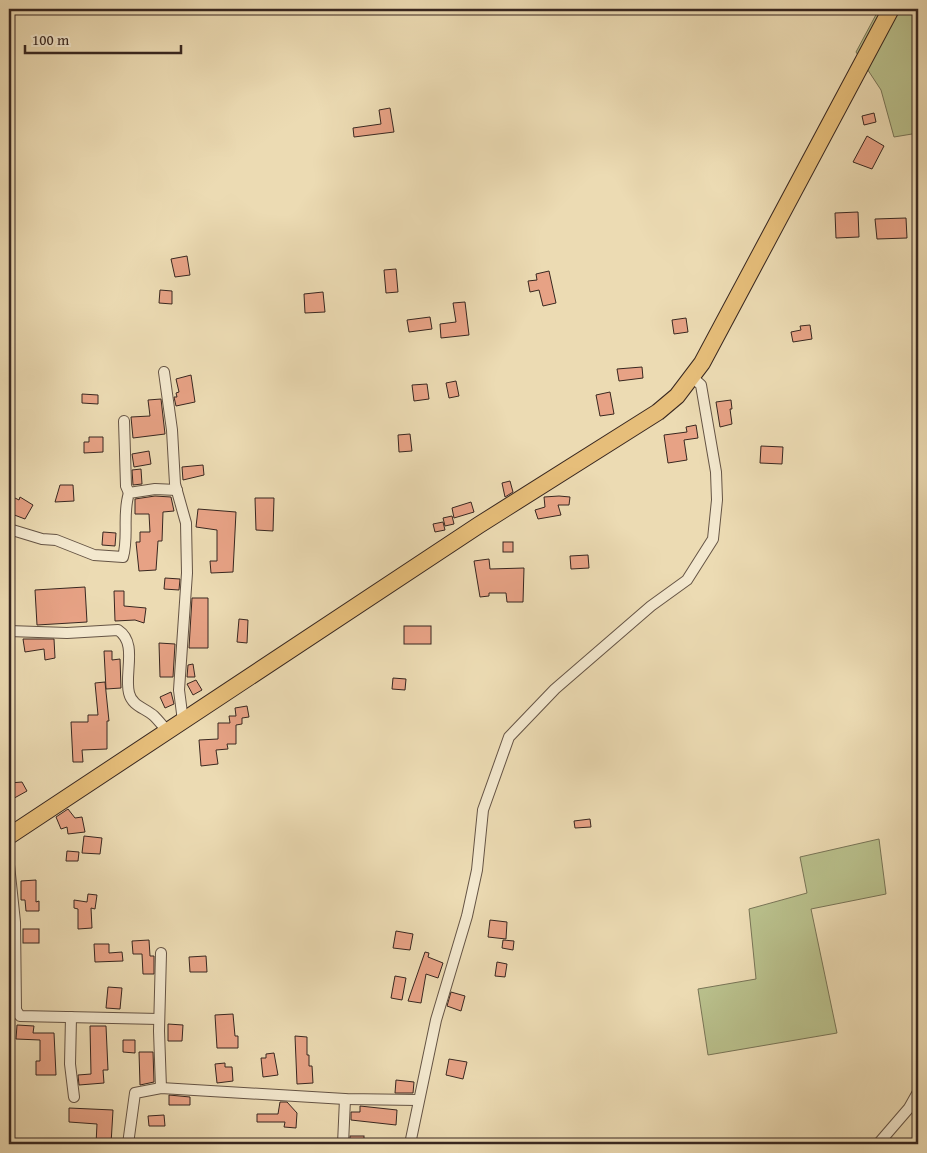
<svg xmlns="http://www.w3.org/2000/svg" width="927" height="1153" viewBox="0 0 927 1153" font-family="'Gentium Book Plus',serif">
<style>
.green{fill:#b9c08c;stroke:#787456}
.building{fill:#e7a285;stroke:#382720}
.lines{fill:none;stroke-linecap:round;stroke-linejoin:round}
.street-casing{stroke:#655445;stroke-width:12}
.primary-casing{stroke:#382720;stroke-width:18}
.street{stroke:#f3e8ce;stroke-width:10}
.primary{stroke:#e6be7a;stroke-width:16}
</style>
<rect width="100%" height="100%" fill="#ecdbb3"/>
<filter id="stains"><feTurbulence type="fractalNoise" baseFrequency=".004" numOctaves="4"/><feColorMatrix values="0 0 0 0 .2 0 0 0 0 .09 0 0 0 0 .02 0 0 0 .5 -.17"/></filter>
<radialGradient id="worn" r=".72"><stop offset=".6" stop-color="#630" stop-opacity="0"/><stop offset="1" stop-color="#630" stop-opacity=".3"/></radialGradient>
<g class="green">
<path d="M879,9H918V133L894,137L881,90L856,52Z"/>
<path d="M879,839L886,894L811,909L837,1033L708,1055L698,989L756,979L749,909L807,893L800,857Z"/>
</g>
<g class="building">
<path d="M390,108L394,132L354,137L353,128L381,124L379,110Z"/>
<path d="M874,113L876,122L864,125L862,116Z"/>
<path d="M867,136L884,146L872,169L853,162Z"/>
<path d="M858,212L859,237L836,238L835,213Z"/>
<path d="M906,218L907,238L877,239L875,219Z"/>
<path d="M187,256L190,275L175,277L171,259Z"/>
<path d="M396,269L398,292L386,293L384,270Z"/>
<path d="M549,271L556,303L543,306L539,290L530,292L528,281L537,280L536,274Z"/>
<path d="M160,290L172,291V304L159,303Z"/>
<path d="M323,292L325,312L305,313L304,294Z"/>
<path d="M465,302L469,335L441,338L440,324L456,322L453,303Z"/>
<path d="M430,317L432,329L409,332L407,320Z"/>
<path d="M686,318L688,332L674,334L672,320Z"/>
<path d="M810,325L812,339L793,342L791,332L801,330L800,326Z"/>
<path d="M642,367L643,378L619,381L617,369Z"/>
<path d="M191,375L195,402L176,406L174,397H177L176,393L179,392L176,379Z"/>
<path d="M456,381L459,396L449,398L446,383Z"/>
<path d="M427,384L429,399L414,401L412,385Z"/>
<path d="M610,392L614,414L600,416L596,395Z"/>
<path d="M82,394L98,395V404L82,403Z"/>
<path d="M161,399L165,434L133,438L131,417L150,416L148,400Z"/>
<path d="M731,400L732,409H730L732,424L720,427L716,402Z"/>
<path d="M696,425L698,438L684,440L687,460L668,463L664,435L687,432L686,427Z"/>
<path d="M410,434L412,451L399,452L398,435Z"/>
<path d="M89,437H103V452L84,453V442H89Z"/>
<path d="M761,446L783,447L782,464L760,463Z"/>
<path d="M149,451L151,464L134,467L132,454Z"/>
<path d="M203,465L204,475L183,480L182,467Z"/>
<path d="M141,469L142,484L133,485L132,470Z"/>
<path d="M510,481L513,492L505,497L502,483Z"/>
<path d="M60,485H73L74,501L55,502Z"/>
<path d="M9,495L19,500L20,497L33,505L25,519L9,513Z"/>
<path d="M155,496L171,497L174,511L163,512L162,541H158L156,570L139,571L136,542H140V532H150L149,514H135V499Z"/>
<path d="M559,496L570,497L569,505H558L561,515L538,519L535,510L545,507L544,497Z"/>
<path d="M255,498H274L273,531L256,530Z"/>
<path d="M471,502L474,512L454,518L452,508Z"/>
<path d="M198,509L236,512L233,572L211,573L210,561H217V530L196,527Z"/>
<path d="M452,516L454,524L445,526L443,518Z"/>
<path d="M443,522L445,530L435,532L433,524Z"/>
<path d="M103,532L116,533L115,546L102,545Z"/>
<rect x="503" y="542" width="10" height="10"/>
<path d="M588,555L589,568L571,569L570,556Z"/>
<path d="M489,559L490,569L524,568L523,602H507L506,593H489V596L480,597L474,561Z"/>
<path d="M165,578L180,579L179,590L164,589Z"/>
<path d="M85,587L87,622L37,625L35,590Z"/>
<path d="M114,591H124V606L146,608L144,623L135,620L115,621Z"/>
<path d="M192,598H208V648H189Z"/>
<path d="M239,619L248,620L247,643L237,642Z"/>
<rect x="404" y="626" width="27" height="18"/>
<path d="M23,639H54L55,658L45,660L44,649L25,652Z"/>
<path d="M159,643L175,644L173,677H160Z"/>
<path d="M104,651H112V660L120,659L121,688L106,689Z"/>
<path d="M193,664L195,677H187L188,665Z"/>
<path d="M393,678L406,679L405,690L392,689Z"/>
<path d="M196,680L202,690L193,695L187,684Z"/>
<path d="M105,682L109,721H107V749L82,750L83,762H73L71,722H88V715H98L95,683Z"/>
<path d="M171,692L174,704L165,708L160,697Z"/>
<path d="M247,706L249,717L242,718V724L236,725V744H227L228,749L216,750L218,764L201,766L199,740L218,739V723H230L229,716H236L235,708Z"/>
<path d="M22,782L27,791L9,801V783Z"/>
<path d="M68,809L75,818L82,817L85,832L68,834L67,827L61,829L56,817Z"/>
<path d="M590,819L591,827L575,828L574,821Z"/>
<path d="M84,836L102,838L100,854L82,853Z"/>
<path d="M67,851L79,852L78,861H66Z"/>
<path d="M36,880V902L39,901V911H26L25,900H21V881Z"/>
<path d="M88,894L97,895L95,909L91,908L92,928L78,929V909L74,908V900L87,902Z"/>
<path d="M490,920L507,922L506,939L488,937Z"/>
<rect x="23" y="929" width="16" height="14"/>
<path d="M396,931L413,934L410,950L393,948Z"/>
<path d="M149,940L150,956H154V974H143L142,954H133L132,941Z"/>
<path d="M503,940L514,941L513,950L502,948Z"/>
<path d="M94,944H109V953L122,952L123,961L95,962Z"/>
<path d="M425,952L429,953L428,957L443,963L438,978L426,974L421,1003L408,1001Z"/>
<path d="M206,956L207,972H190L189,957Z"/>
<path d="M497,962L507,964L505,977L495,976Z"/>
<path d="M395,976L406,978L402,1000L391,998Z"/>
<path d="M108,987L122,988L120,1009L106,1008Z"/>
<path d="M451,992L465,996L461,1011L447,1006Z"/>
<path d="M233,1014L235,1036H238V1048H217L215,1015Z"/>
<path d="M168,1024L183,1025L182,1041H168Z"/>
<path d="M17,1025L34,1026L33,1033H54L56,1075H36V1061H40V1040L16,1039Z"/>
<path d="M90,1026H106L108,1070H103L104,1083L79,1085L78,1075L91,1074Z"/>
<path d="M295,1036L307,1037V1055H309V1066H312L313,1083L297,1084Z"/>
<path d="M123,1040H135V1053L123,1052Z"/>
<path d="M139,1052H153L154,1082L140,1085Z"/>
<path d="M274,1053L278,1075L263,1077L261,1058H266V1054Z"/>
<path d="M449,1059L467,1062L463,1079L446,1075Z"/>
<path d="M225,1063V1067H232L233,1081L217,1083L215,1064Z"/>
<path d="M396,1080L414,1082L413,1093H395Z"/>
<path d="M169,1095L190,1097V1105H169Z"/>
<path d="M280,1102H287L297,1113L296,1128L284,1127L285,1122H257V1114H278Z"/>
<path d="M360,1106L397,1110L396,1125L351,1120V1112H360Z"/>
<path d="M69,1108L113,1110L111,1144H96L97,1124L69,1122Z"/>
<path d="M164,1115L165,1126H149L148,1116Z"/>
<rect x="350" y="1136" width="14" height="8"/>
</g>
<g class="lines">
<defs>
<g id="street">
<path d="M164,372L172,430L175,484L186,523L187,573L179,690L183,721"/>
<path d="M124,421L126,486L129,493"/>
<path d="M9,529L42,539L56,540L94,555L123,557C129,536 122,514 129,493L155,489L177,490"/>
<path d="M9,631L67,633L118,630C138,643 124,673 129,693C132,706 145,708 154,716C159,721 163,726 167,731"/>
<path d="M9,865L15,922L16,1010L20,1016L159,1019"/>
<path d="M71,1017L70,1064L74,1097"/>
<path d="M161,1088L159,1031L161,953"/>
<path d="M128,1144L135,1093L161,1088L345,1099L418,1100"/>
<path d="M343,1144L345,1099"/>
<path d="M410,1144L436,1020L467,916L477,870L483,810L509,737L555,689L651,606L687,580L713,539L717,500L716,472L701,385L692,377"/>
<path d="M878,1144L909,1108L918,1092"/>
</g>
<path id="primary" d="M9,836L479,525L658,412L677,396L702,363L891,9"/>
</defs>
<use href="#street" class="street-casing"/>
<use href="#primary" class="primary-casing"/>
<use href="#street" class="street"/>
<use href="#primary" class="primary"/>
</g>
<rect width="927" height="1153" fill="none" stroke="#ecdbb3" stroke-width="30"/>
<rect x="10" y="10" width="907" height="1133" fill="none" stroke="#382720" stroke-width="2.5"/>
<rect x="15" y="15" width="897" height="1123" fill="none" stroke="#382720"/>
<path d="M25 45v8h156v-8" fill="none" stroke="#382720" stroke-width="2.5"/>
<text x="32" y="45" font-size="15" fill="#382720" stroke="#f3e8ce" stroke-width="4" paint-order="stroke">100 m</text>
<rect width="100%" height="100%" filter="url(#stains)"/>
<rect width="100%" height="100%" fill="url(#worn)"/>
</svg>
